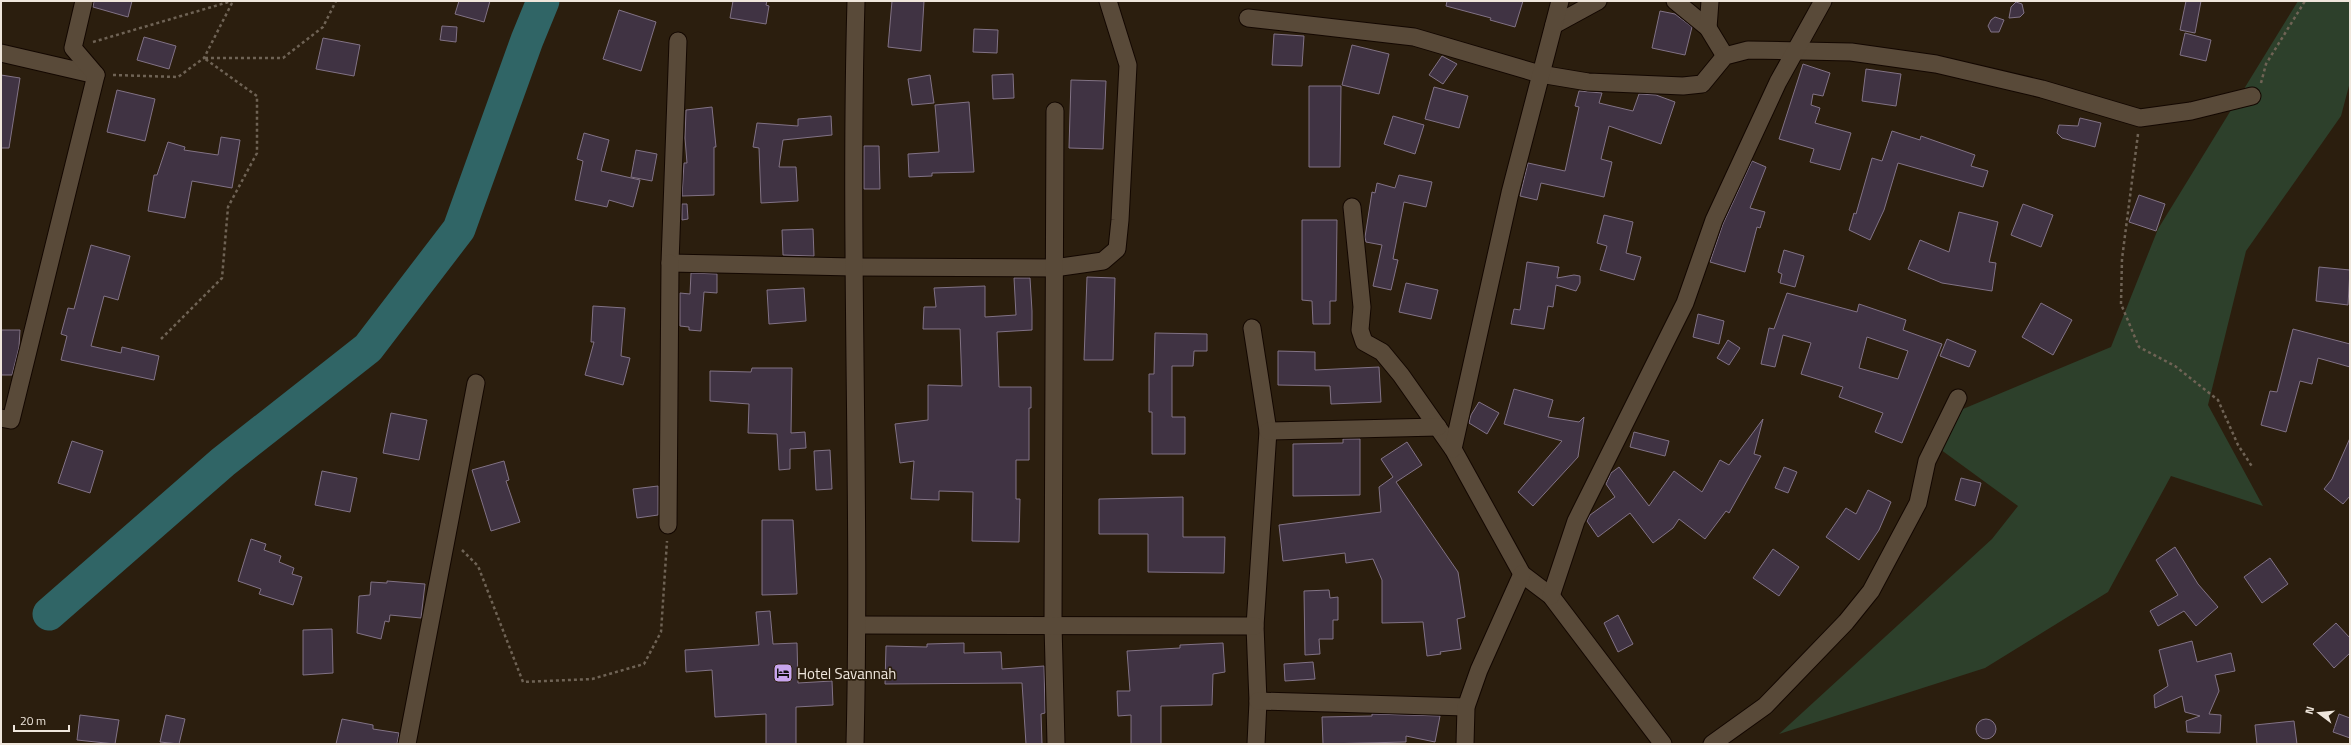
<svg xmlns="http://www.w3.org/2000/svg" width="2351" height="745" viewBox="0 0 2351 745" font-family="'Titillium Web',sans-serif">
<style>
.green{fill:#2d402b}
.lines{fill:none;stroke-linecap:round;stroke-linejoin:round}
.river{stroke:#306566;stroke-width:33}
.building{fill:#403343;stroke:#817285;fill-rule:evenodd}
.minor-casing{stroke:#130700;stroke-width:19}
.path{stroke:#6f6355;stroke-width:2.5;stroke-dasharray:3 3;stroke-linecap:butt}
.minor{stroke:#594a39;stroke-width:17}
.labels{text-anchor:middle;dominant-baseline:central;stroke-width:3.5;stroke-linejoin:round;paint-order:stroke}
.poi-label{font-size:15px;fill:#efe6dc;stroke:#2b1e0e;text-anchor:start}
</style>
<rect width="100%" height="100%" fill="#2b1e0e"/>
<path class="green" d="M2298,1H2350V82L2341,116L2246,251L2208,405L2263,506L2171,476L2108,592L1985,668L1779,734L1992,539L2018,506L1933,444L1963,409L2111,347L2158,229Z"/>
<g class="lines">
<path class="river" d="M49,614L223,462L368,348L459,229L527,40L543,1"/>
</g>
<g class="building">
<path d="M94,1H132L128,17L93,7Z"/>
<path d="M459,1H490L484,22L455,14Z"/>
<path d="M733,1H767L766,5L769,6L766,24L730,18Z"/>
<path d="M892,1H924L921,51L888,47Z"/>
<path d="M1447,1H1523L1515,27L1490,20L1491,18L1446,6Z"/>
<path d="M2186,1H2201L2195,33L2180,30Z"/>
<path d="M2016,2L2022,4L2024,13L2020,17L2009,18L2011,7Z"/>
<path d="M619,10L656,22L641,71L603,59Z"/>
<path d="M1660,11L1675,14L1692,27L1685,55L1652,48Z"/>
<path d="M1995,17L2004,20L1999,32H1991L1988,26L1991,20Z"/>
<path d="M442,26L457,27L456,42L440,40Z"/>
<path d="M974,29L998,30L997,53L973,52Z"/>
<path d="M2185,33L2211,40L2206,61L2180,55Z"/>
<path d="M1274,34L1304,36L1302,66L1272,65Z"/>
<path d="M144,37L176,46L169,69L137,60Z"/>
<path d="M323,38L360,45L354,76L316,69Z"/>
<path d="M1352,45L1389,54L1379,94L1342,85Z"/>
<path d="M1442,56L1457,64L1443,84L1429,75Z"/>
<path d="M1803,64L1830,73L1823,96L1813,94L1811,105L1820,108L1815,123L1851,133L1840,170L1810,162L1814,149L1779,139Z"/>
<path d="M1866,69L1901,74L1896,106L1862,101Z"/>
<path d="M1013,74L1014,98L993,99L992,75Z"/>
<path d="M1,75L20,78L9,148H1Z"/>
<path d="M930,75L934,103L912,105L908,79Z"/>
<path d="M1071,80L1106,81L1103,149L1069,148Z"/>
<path d="M1309,86H1341L1340,167H1309Z"/>
<path d="M1434,87L1468,96L1459,128L1425,119Z"/>
<path d="M117,90L155,99L145,141L107,132Z"/>
<path d="M1579,91L1602,93L1599,103L1633,111L1639,94L1656,95L1675,102L1661,144L1609,126L1601,159L1612,162L1604,197L1541,183L1537,200L1520,196L1528,163L1565,171L1579,107L1575,106Z"/>
<path d="M969,102L974,172L932,173V176L909,177L908,154L939,152L935,105Z"/>
<path d="M712,107L716,147H714V195L682,196L684,163H687L685,138L686,110Z"/>
<path d="M831,116L832,135L783,140L779,167H796L798,201L761,203L759,148L753,147L757,123L798,126V119Z"/>
<path d="M1393,116L1424,125L1415,154L1384,144Z"/>
<path d="M2080,118L2101,123L2095,147L2062,138L2057,133L2059,125L2078,126Z"/>
<path d="M1892,131L1920,140L1921,136L1975,155L1971,166L1988,171L1983,187L1898,163L1884,210L1870,240L1849,230L1854,213L1856,214L1872,158L1882,161Z"/>
<path d="M584,133L609,140L601,171L640,180L633,207L609,200L607,207L575,200L583,161L577,159Z"/>
<path d="M221,137L240,140L232,188L192,181L185,218L148,211L154,175H157L168,142L185,147L184,150L218,155Z"/>
<path d="M864,146H879L880,189H864Z"/>
<path d="M636,150L657,154L652,181L631,177Z"/>
<path d="M1752,161L1766,167L1750,208L1765,212L1760,228L1757,227L1745,272L1710,262L1723,224Z"/>
<path d="M1399,175L1432,182L1426,207L1404,202L1393,259L1398,260L1391,290L1373,286L1382,245L1366,242L1365,237L1372,192L1375,193L1377,183L1395,188Z"/>
<path d="M2139,195L2165,204L2156,231L2129,222Z"/>
<path d="M682,204H687L688,219L682,220Z"/>
<path d="M2023,204L2053,215L2041,247L2011,235Z"/>
<path d="M1959,212L1998,222L1989,262L1996,263L1992,291L1942,283L1908,269L1920,240L1949,252Z"/>
<path d="M1604,215L1633,222L1626,253L1641,257L1634,280L1600,270L1607,246L1597,243Z"/>
<path d="M1302,220H1337L1336,301H1330V324H1313L1312,301L1302,300Z"/>
<path d="M813,229L814,256L783,255L782,230Z"/>
<path d="M91,245L130,256L118,300L104,296L91,346L121,353L122,347L159,356L154,380L61,360L67,336L61,334L68,308L74,309Z"/>
<path d="M1784,250L1804,256L1795,287L1780,283L1782,274L1778,272Z"/>
<path d="M1527,262L1559,267L1557,278L1574,275L1580,276V283L1576,291L1556,285L1553,307L1548,306L1544,329L1511,324L1514,309L1520,310Z"/>
<path d="M2319,267L2350,270L2348,305L2316,301Z"/>
<path d="M691,273L717,274V293L704,292L701,331L689,330V327L680,326V293L690,294Z"/>
<path d="M1087,277L1115,278L1113,360H1084Z"/>
<path d="M1014,278H1030L1032,311V330L997,332L999,387H1031V408H1029V460H1016V499H1020L1019,542L972,541L973,492L939,491V500L911,499L914,461L900,463L895,424L928,420V385L962,386L960,329H923L924,307H936L934,288L985,286V317L1016,315Z"/>
<path d="M1406,283L1438,290L1431,319L1399,312Z"/>
<path d="M804,288L806,321L769,324L767,290Z"/>
<path d="M1787,293L1857,312L1859,304L1906,320L1903,330L1942,344L1902,443L1875,432L1883,413L1839,397L1843,387L1801,374L1811,343L1783,335L1775,367L1761,364L1769,328L1774,329ZM1867,337L1908,351L1898,379L1859,368Z"/>
<path d="M2041,303L2072,320L2053,355L2022,337Z"/>
<path d="M593,306L625,308L621,356L630,358L623,385L585,375L594,342H591Z"/>
<path d="M1698,314L1724,321L1719,344L1693,337Z"/>
<path d="M2293,329L2350,344V367L2318,358L2312,384L2300,381L2286,432L2261,425L2270,391L2277,392Z"/>
<path d="M1,330H20L19,347L12,375H1Z"/>
<path d="M1155,333L1207,334V351H1194L1193,366H1172V417H1185V454H1152V412H1149V374H1154Z"/>
<path d="M1947,339L1976,351L1969,367L1940,356Z"/>
<path d="M1728,340L1740,348L1729,365L1717,358Z"/>
<path d="M1278,351L1315,352V370L1379,367L1381,402L1331,404L1330,386L1278,385Z"/>
<path d="M752,368H792L791,433L805,432L806,448L790,449V469L779,470L777,434L748,433L749,404L710,401V371L751,372Z"/>
<path d="M1514,389L1553,400L1548,417L1579,422L1584,417L1578,457L1533,506L1518,492L1562,441L1504,424Z"/>
<path d="M1479,402L1499,413L1487,434L1469,423L1471,415Z"/>
<path d="M391,413L427,420L419,460L383,453Z"/>
<path d="M1763,419L1754,454L1761,456L1729,513L1726,511L1705,539L1679,519L1673,528L1653,543L1630,513L1598,537L1587,521L1590,515L1615,497L1606,484L1611,473L1619,467L1649,506L1674,471L1702,492L1720,460L1729,465Z"/>
<path d="M1634,432L1669,441L1665,456L1630,447Z"/>
<path d="M2350,438V496L2343,504L2324,489L2332,479Z"/>
<path d="M1343,439H1360V495L1293,496V444L1343,443Z"/>
<path d="M72,441L103,451L90,493L58,483Z"/>
<path d="M1407,442L1422,465L1396,482L1458,572L1465,617L1457,619L1461,649L1440,652L1441,654L1427,656L1423,622L1382,623V580L1373,559L1346,563L1345,553L1283,561L1279,525L1381,512L1379,487L1393,477L1381,459Z"/>
<path d="M830,450L832,489L816,490L814,451Z"/>
<path d="M504,461L509,480L506,481L520,522L491,531L472,470Z"/>
<path d="M1784,467L1797,472L1788,493L1775,488Z"/>
<path d="M322,471L357,478L350,512L315,505Z"/>
<path d="M1961,478L1981,483L1975,506L1955,500Z"/>
<path d="M658,486V515L637,518L633,489Z"/>
<path d="M1868,490L1891,502L1879,530L1859,560L1826,537L1846,508L1856,514Z"/>
<path d="M1183,497V537H1225L1224,573L1148,572V534H1099V499Z"/>
<path d="M762,520H793L797,594L762,595Z"/>
<path d="M251,539L266,544L264,550L281,556L279,562L294,568L292,574L302,577L293,605L259,594L261,589L238,581Z"/>
<path d="M2175,547L2198,584L2218,607L2196,626L2184,611L2158,626L2150,611L2178,595L2156,560Z"/>
<path d="M1773,549L1799,567L1779,596L1753,578Z"/>
<path d="M2270,558L2288,584L2262,603L2244,577Z"/>
<path d="M387,581L425,584L421,618L390,615L389,622L385,621L381,639L357,633L359,596L370,595L371,582L387,583Z"/>
<path d="M1329,590L1330,598L1338,597V620H1333V639H1319L1320,654L1305,655L1304,591Z"/>
<path d="M770,611L773,644L797,643L798,683L832,681L833,705L796,707V744H766V714L715,717L712,670L686,672L685,650L759,645L756,612Z"/>
<path d="M1618,615L1633,644L1618,652L1604,623Z"/>
<path d="M2336,623L2350,638V653L2334,668L2313,644Z"/>
<path d="M332,629L333,673L303,675V630Z"/>
<path d="M2192,641L2197,662L2231,653L2235,671L2215,675L2219,691L2209,714L2221,715L2220,733L2187,732L2186,721L2200,716L2185,712L2182,696L2155,708L2154,695L2168,686L2159,650Z"/>
<path d="M964,643V653L1001,652L1002,669L1044,666L1045,713L1041,714L1042,744H1026L1022,683L885,684L886,646L927,647V644Z"/>
<path d="M1223,643L1225,672L1213,674L1212,705L1161,706V744H1131V715L1118,716L1117,691H1130L1127,651L1180,648V645Z"/>
<path d="M1313,662L1315,679L1285,681L1284,664Z"/>
<path d="M1372,714L1440,716L1435,742L1406,736V742L1323,744L1322,717L1372,716Z"/>
<path d="M2339,714L2350,718V738L2333,732Z"/>
<path d="M80,715L119,720L115,744L77,740Z"/>
<path d="M166,715L185,719L179,744L160,742Z"/>
<path d="M342,719L373,725V729L399,733L397,744H336Z"/>
<circle cx="1986" cy="729" r="10"/>
<path d="M2294,721L2297,744H2257L2255,725Z"/>
</g>
<g class="lines">
<defs>
<g id="minor">
<path d="M1675,1L1708,28L1725,56"/>
<path d="M1248,18L1414,37L1540,74L1588,82L1683,86L1702,84L1725,56L1748,50L1851,52L1936,64L2042,89L2140,118L2191,111L2252,96"/>
<path d="M1554,25L1598,1"/>
<path d="M1708,28L1710,1"/>
<path d="M678,41L670,263L853,267L1054,268L1103,261L1117,249L1120,220L1128,65L1108,1"/>
<path d="M1,53L96,75"/>
<path d="M1055,111L1053,624L1056,744"/>
<path d="M1352,207L1362,307L1360,330L1364,342L1382,352L1401,375L1453,449L1522,574L1551,596L1663,744"/>
<path d="M1252,328L1268,431L1255,626L1258,701L1256,744"/>
<path d="M1,418L11,420L96,75L73,48L84,1"/>
<path d="M1268,431L1438,427"/>
<path d="M1453,449L1510,193L1560,1"/>
<path d="M668,525L670,263"/>
<path d="M1551,596L1576,521L1685,303L1714,220L1778,82L1823,1"/>
<path d="M858,625L1255,626"/>
<path d="M1258,701L1466,707"/>
<path d="M407,744L476,383"/>
<path d="M855,744C861,496 849,249 856,1"/>
<path d="M1465,744L1466,707L1479,670L1522,574"/>
<path d="M1712,744L1765,706L1846,622L1871,591L1918,503L1927,461L1958,398"/>
</g>
</defs>
<use href="#minor" class="minor-casing"/>
<g class="path">
<path d="M93,42L232,1"/>
<path d="M113,75L178,77L204,58L233,1"/>
<path d="M2261,83L2266,64L2305,1"/>
<path d="M2138,134L2122,259L2121,304L2139,347L2175,366L2218,400L2238,445L2253,468"/>
<path d="M161,339L222,278L228,207L257,153V96L204,58H283L323,27L336,1"/>
<path d="M462,550L478,566L523,682L592,679L644,664L661,632L667,541"/>
</g>
<use href="#minor" class="minor"/>
</g>
<defs>
<symbol id="hotel-square" viewBox="-11 -11 22 22"><rect x="-9" y="-9" width="18" height="18" rx="4" fill="#c8a5ee" stroke="#2b1e0e"/><path d="M-6-4.5h1.5V1H6V5H4.5V3h-9V5H-6ZM-4 0a1.8 1.8 0 1 1 3.6 0ZM.5 0V-2.5h3Q6-2.5 6 0Z" fill="#111"/></symbol>
</defs>
<g fill-rule="evenodd">
<use href="#hotel-square" x="772" y="662" width="22" height="22"/>
</g>
<g class="labels">
<g class="poi-label">
<text x="797" y="673">Hotel Savannah</text>
</g>
</g>
<rect width="2351" height="745" fill="none" stroke="#efe6dc" stroke-width="4"/>
<g transform="translate(2319 713) rotate(286)" stroke="#2b1e0e" stroke-width="3" paint-order="stroke">
<path d="M0-3L7 15L0 10L-7 15Z" fill="#efe6dc"/>
<text y="-6" font-size="11" font-weight="bold" text-anchor="middle" fill="#efe6dc">N</text>
</g>
<path d="M14 725v6h55v-6" fill="none" stroke="#efe6dc" stroke-width="2"/>
<text x="20" y="725" font-size="12" fill="#efe6dc" stroke="#2b1e0e" stroke-width="3" paint-order="stroke">20 m</text>
</svg>
